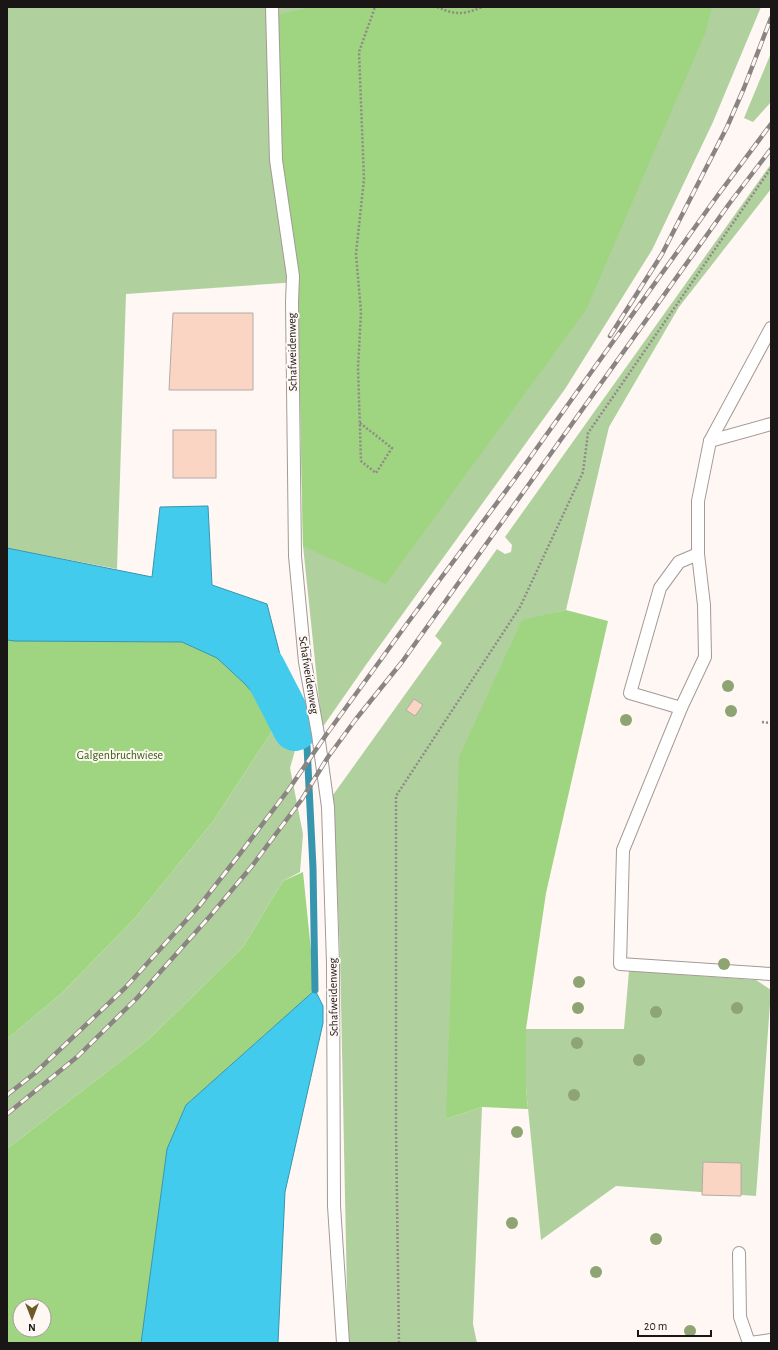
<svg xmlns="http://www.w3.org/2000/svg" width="778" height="1350" viewBox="0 0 778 1350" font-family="'Alegreya Sans',sans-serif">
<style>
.green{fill:#b0d19e}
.forest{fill:#9fd481;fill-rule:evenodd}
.water{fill:#43cbee;stroke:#3795ad}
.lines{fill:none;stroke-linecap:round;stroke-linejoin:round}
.stream{stroke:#3795ad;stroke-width:7}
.river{stroke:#43cbee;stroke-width:44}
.building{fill:#fbd5c4;stroke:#b5aaa5}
.service-casing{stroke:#a49995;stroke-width:14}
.path{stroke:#908a88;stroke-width:2.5;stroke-dasharray:2 2;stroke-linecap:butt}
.service{stroke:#fff;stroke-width:12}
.rail-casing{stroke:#8a8482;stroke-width:4.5}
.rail{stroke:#fef7f4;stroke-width:3;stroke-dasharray:9;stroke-linecap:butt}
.tree{fill:#8ea472}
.labels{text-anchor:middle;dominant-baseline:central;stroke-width:4;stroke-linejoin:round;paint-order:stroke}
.street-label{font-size:12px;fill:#1a1615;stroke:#fef7f4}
.park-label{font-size:12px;fill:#326008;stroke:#fef7f4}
</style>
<rect width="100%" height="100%" fill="#fef7f4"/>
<g class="green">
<path d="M7,7H761L713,122L652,250L565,389L368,662L322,728L303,546L298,282L126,294L117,569L7,548Z"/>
<path d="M771,53V102L753,122L744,118Z"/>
<path d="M771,164V189L679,307L609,427L566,610L522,621L446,1119L482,1107L473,1324L477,1343H348L340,952L333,795L442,643L435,636L497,549L505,554L511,552L512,545L505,537Z"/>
<path d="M276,725L296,747L290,768L303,834L300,872L283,881L243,947L148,1040L7,1149V1039L62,993L135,918L214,820Z"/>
<path d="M629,971L756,980L771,990L756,1196L616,1186L541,1240L526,1088V1029H624Z"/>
</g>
<g class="forest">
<path d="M312,7H712L706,31L586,310L386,584L303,546L298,282L276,160L272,16Z"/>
<path d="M566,610L608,621L546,893L526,1029V1088L528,1109L482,1107L446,1119L459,757L522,620Z"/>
<path d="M7,640L15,641L182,642L217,658L245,684L270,713L276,725L214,820L135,918L62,993L7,1039Z"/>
<path d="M303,872L315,990L186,1105L167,1149L141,1343H7V1149L148,1040L243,947L283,881ZM20,1306H44V1330H20Z"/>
</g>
<g class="water">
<path d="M208,506L212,585L267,604L296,717L276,725L270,713L245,684L217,658L182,642L15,641L7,640V548L152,577L160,507Z"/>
<path d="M315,990L323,1006V1023L285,1192L278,1343H141L167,1149L186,1105Z"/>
</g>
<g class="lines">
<path class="stream" d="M295,729L307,746L313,868L315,990"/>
<path class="river" d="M263,667L295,729"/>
</g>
<g class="building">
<path d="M173,313H253V390H169Z"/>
<rect x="173" y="430" width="43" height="48"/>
<path d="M414,699L423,705L415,716L406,710Z"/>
<path d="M703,1162L741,1163V1196L702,1195Z"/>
</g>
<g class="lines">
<defs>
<g id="service">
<path d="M272,7L276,160L293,276L292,302L295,556L305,662L318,734L328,807L333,963L334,1206L343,1343"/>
<path d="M771,328L710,441L698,501V554L704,605L705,657L681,708L623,850L620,964L771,974"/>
<path d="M710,441L771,424"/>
<path d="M681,708L630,693L660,588L679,562L698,554"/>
<path d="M739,1253L740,1317L749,1343"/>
<path d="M750,1343L771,1340"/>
</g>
</defs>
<use href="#service" class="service-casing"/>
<g class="path">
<path d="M437,7C455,15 463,15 482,7"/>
<path d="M360,423L392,448L376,473L361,461L358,368L361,312L356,254L364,179L359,52L375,7"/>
<path d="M762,722L771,723"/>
<path d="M399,1343L396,1129V796L520,607L583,472L588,433L771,168"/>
</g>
<use href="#service" class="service"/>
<defs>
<g id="rail">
<path d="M610,336L662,254L727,127L744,88L771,18"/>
<path d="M7,1095L35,1073L125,988L200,905L239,855L289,789L326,735L406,625L514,480L718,195L771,124"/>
<path d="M7,1114L77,1057L137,998L211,915L252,866L302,799L328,757L356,719L402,662L729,204L771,149"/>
</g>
</defs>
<use href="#rail" class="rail-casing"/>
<use href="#rail" class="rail"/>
</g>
<g class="tree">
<circle cx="728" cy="686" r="6"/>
<circle cx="731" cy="711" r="6"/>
<circle cx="626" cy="720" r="6"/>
<circle cx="724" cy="964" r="6"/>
<circle cx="579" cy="982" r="6"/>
<circle cx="578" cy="1008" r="6"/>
<circle cx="737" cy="1008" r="6"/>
<circle cx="656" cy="1012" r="6"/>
<circle cx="577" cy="1043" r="6"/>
<circle cx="639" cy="1060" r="6"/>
<circle cx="574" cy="1095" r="6"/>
<circle cx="517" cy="1132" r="6"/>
<circle cx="512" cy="1223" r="6"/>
<circle cx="656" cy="1239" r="6"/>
<circle cx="596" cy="1272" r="6"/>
<circle cx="690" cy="1331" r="6"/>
</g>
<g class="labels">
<g class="street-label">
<text transform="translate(292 352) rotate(-91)">Schafweidenweg</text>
<text transform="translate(309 675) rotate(81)">Schafweidenweg</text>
<text transform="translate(333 997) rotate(-91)">Schafweidenweg</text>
</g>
<g class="park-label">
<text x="120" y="755">Galgenbruchwiese</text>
</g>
</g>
<rect width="778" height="1350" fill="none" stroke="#1a1615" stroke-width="16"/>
<g transform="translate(32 1318) rotate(180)"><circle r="19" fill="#fef7f4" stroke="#a39d9b"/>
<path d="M0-3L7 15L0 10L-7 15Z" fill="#6d5a28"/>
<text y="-6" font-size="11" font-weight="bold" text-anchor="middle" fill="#1a1615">N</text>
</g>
<path d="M638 1330v6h73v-6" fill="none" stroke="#1a1615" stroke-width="2"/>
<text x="644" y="1330" font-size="12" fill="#1a1615" stroke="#fef7f4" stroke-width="3" paint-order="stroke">20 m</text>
</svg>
